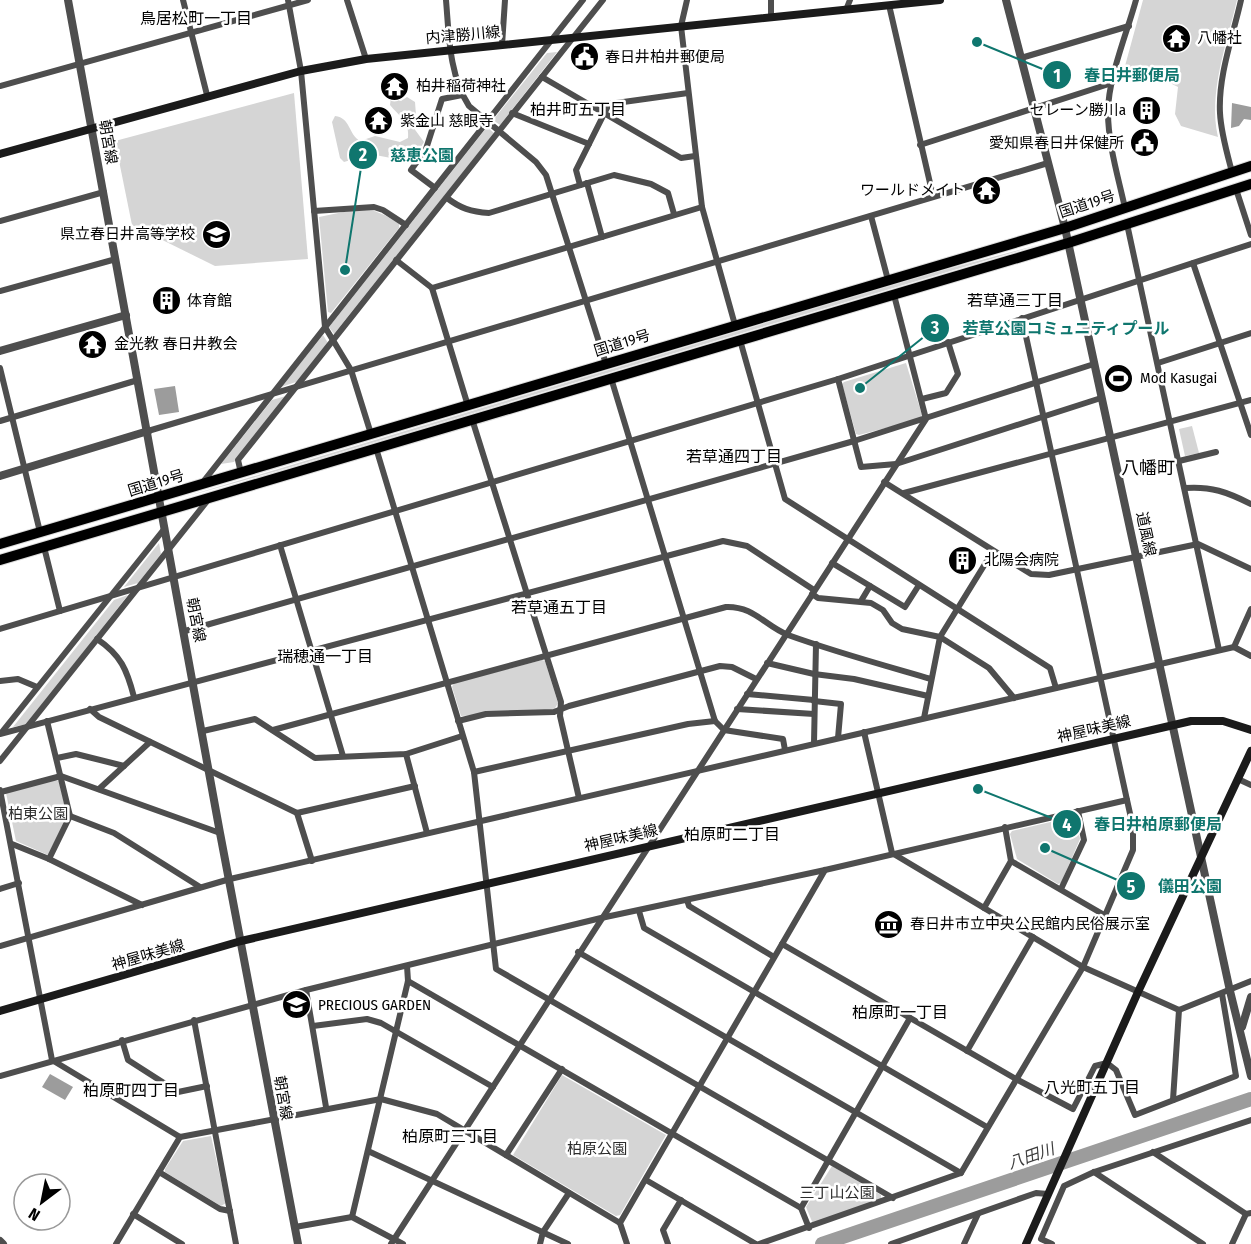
<svg xmlns="http://www.w3.org/2000/svg" width="1251" height="1244" viewBox="0 0 1251 1244" font-family="'Fira Sans Condensed','Noto Sans JP',sans-serif">
<style>
.green{fill:#d5d5d5}
.water{fill:#9c9c9c}
.lines{fill:none;stroke-linecap:round;stroke-linejoin:round}
.river{stroke:#9c9c9c;stroke-width:14}
.trunk-casing{stroke:#dbdbdb;stroke-width:12}
.minor{stroke:#4e4e4e;stroke-width:6}
.tertiary{stroke:#4e4e4e;stroke-width:8}
.secondary{stroke:#1b1b1b;stroke-width:8}
.trunk{stroke:#000;stroke-width:10}
.labels{text-anchor:middle;dominant-baseline:central;stroke-width:5;stroke-linejoin:round;paint-order:stroke}
.street-label{font-size:15px;fill:#000;stroke:#fff}
.poi-label{font-size:15px;fill:#000;stroke:#fff;text-anchor:start}
.park-label{font-size:15px;fill:#2c2c2c;stroke:#fff}
.neighbourhood-label{font-size:16px;fill:#000;stroke:#fff}
.water-label{font-size:16px;font-style:italic;fill:#3d3d3d;stroke:#fff}
.quarter-label{font-size:18px;fill:#000;stroke:#fff}
.leader{fill:none;stroke:#0f766e;stroke-width:2}
.callout-dot{fill:#0f766e;stroke:#fff;stroke-width:2}
.mark-label{font-size:18px;text-anchor:middle;font-weight:bold;fill:#fff}
.callout-label{font-size:16px;text-anchor:middle;font-weight:bold;fill:#0f766e;stroke:#fff;stroke-width:5;stroke-linejoin:round;paint-order:stroke}
</style>
<rect width="100%" height="100%" fill="#fff"/>
<g class="green">
<path d="M1143,0H1237C1227,44 1208,92 1218,137L1181,126L1175,114L1178,87L1164,80L1158,82L1125,66Z"/>
<path d="M557,52L500,125L493,120L547,53Z"/>
<path d="M294,93L308,259L215,266L132,225L115,141Z"/>
<path d="M391,97L401,101L407,97L415,102L416,115L413,127L424,142L416,155L400,153L391,158L370,154L344,162L340,158L332,122L335,116C351,118 348,134 360,141L375,136L400,142L408,138C410,122 399,116 390,105Z"/>
<path d="M487,127L494,133L334,334L329,327Z"/>
<path d="M358,209C375,209 386,215 399,224V228L331,313L328,312L319,217Z"/>
<path d="M1045,243L284,469L181,498L936,272Z"/>
<path d="M323,335L328,343L296,382L281,387Z"/>
<path d="M906,363L922,415L920,419L859,435L856,434L842,384L844,382Z"/>
<path d="M286,396L234,462L221,464L272,400Z"/>
<path d="M1192,426L1199,453L1185,456L1179,429Z"/>
<path d="M159,543L161,554L138,583L124,587Z"/>
<path d="M128,595L27,724L13,727L114,600Z"/>
<path d="M542,660L545,661L558,703L554,710L461,716L452,687L454,683Z"/>
<path d="M54,780L59,781L67,816L48,855L16,841L6,793Z"/>
<path d="M1072,817L1076,819L1080,839L1061,883L1058,884L1017,859L1010,834L1012,831Z"/>
<path d="M562,1075L666,1135L620,1215L616,1216L513,1155Z"/>
<path d="M211,1136L226,1203L221,1206L165,1172V1169L183,1141Z"/>
<path d="M832,1166L881,1195V1200L813,1224L806,1207Z"/>
</g>
<g class="water">
<path d="M1232,103L1251,107V120L1244,119L1239,126L1231,128Z"/>
<path d="M175,386L179,412L159,415L154,389Z"/>
<path d="M50,1074L73,1087L65,1100L42,1087Z"/>
</g>
<g class="lines">
<path class="river" d="M822,1244L1251,1099"/>
<defs>
<g id="trunk">
<path d="M0,544L1065,228L1251,166"/>
<path d="M0,560L1068,243L1251,184"/>
</g>
</defs>
<use href="#trunk" class="trunk-casing"/>
<g class="minor">
<path d="M183,0L207,95"/>
<path d="M288,0L301,71L325,327L351,370L371,434"/>
<path d="M347,0L366,59"/>
<path d="M446,0C449,35 449,75 469,106L536,162L546,175L606,364"/>
<path d="M687,0L681,26L702,207L735,325"/>
<path d="M771,0V17"/>
<path d="M889,5L933,196"/>
<path d="M846,10L850,0"/>
<path d="M502,45L505,0"/>
<path d="M1021,58L1129,26"/>
<path d="M542,77L681,158L695,156"/>
<path d="M0,86L308,0"/>
<path d="M512,113L589,144"/>
<path d="M920,145L1112,83"/>
<path d="M1232,172C1227,153 1221,133 1220,113C1218,76 1233,36 1241,0"/>
<path d="M587,183L602,237"/>
<path d="M580,185L576,170L609,104L688,93"/>
<path d="M435,188L411,170L426,149L442,99L462,95"/>
<path d="M1236,189L1251,235"/>
<path d="M447,198C460,208 471,212 489,213L614,175L651,184L668,193L674,214"/>
<path d="M1125,208C1118,176 1108,144 1108,112C1108,78 1127,33 1136,0"/>
<path d="M314,211L374,207L383,210L406,225"/>
<path d="M871,216L888,280"/>
<path d="M0,221L104,192"/>
<path d="M1127,224L1219,650"/>
<path d="M396,260L432,288L468,406"/>
<path d="M1193,263L1251,435"/>
<path d="M432,288L702,207"/>
<path d="M0,291L116,259"/>
<path d="M740,340L785,499L1050,668L1056,688"/>
<path d="M1158,363L1251,333"/>
<path d="M0,368L40,532"/>
<path d="M611,378L715,721L724,730L783,739L785,750"/>
<path d="M838,379L861,467L896,464L1101,398"/>
<path d="M922,399L946,393L958,374L948,342"/>
<path d="M472,419L561,702L560,716L579,798"/>
<path d="M0,421L138,380"/>
<path d="M148,431L1048,163"/>
<path d="M376,448L474,772L496,969L893,1198"/>
<path d="M1179,461L1216,452"/>
<path d="M241,473L238,460L603,0"/>
<path d="M203,482L583,0"/>
<path d="M884,482L1031,574L1049,575L1198,544L1251,569"/>
<path d="M1185,488C1211,486 1227,492 1251,504"/>
<path d="M904,493L1251,400"/>
<path d="M280,545L343,756"/>
<path d="M44,547L60,611"/>
<path d="M832,563L905,607L919,585"/>
<path d="M812,594L818,598L871,603L883,610L892,623L902,629L940,637L989,668L1014,698"/>
<path d="M861,601L870,586"/>
<path d="M0,629L838,379L1251,244"/>
<path d="M185,631L854,441L1094,364"/>
<path d="M97,639C121,655 127,670 134,697"/>
<path d="M1234,647L1251,609"/>
<path d="M767,663L814,674L854,679L928,696"/>
<path d="M0,681L18,679L37,687"/>
<path d="M747,694L814,700"/>
<path d="M814,701L841,704L838,738"/>
<path d="M90,709L99,717L297,813L415,786"/>
<path d="M737,709L814,714"/>
<path d="M924,718L940,637L993,551"/>
<path d="M47,721L70,816L49,859"/>
<path d="M458,721L486,714L554,712L569,706L720,666L732,667L756,679"/>
<path d="M273,730L726,607C754,606 765,626 788,635C835,652 883,665 931,679"/>
<path d="M203,731L255,719L315,758L406,754L462,736"/>
<path d="M2,732L165,528"/>
<path d="M864,732L892,853L1083,967L1179,1010L1251,981"/>
<path d="M0,734L723,541L747,546L814,590"/>
<path d="M814,743L816,644"/>
<path d="M406,754L427,833"/>
<path d="M57,758L76,754L124,766"/>
<path d="M0,761L208,500"/>
<path d="M474,772L688,724L715,721"/>
<path d="M1238,779L1251,785"/>
<path d="M99,789L150,742"/>
<path d="M0,790L52,1060L180,1137L381,1099L437,1114L620,1223"/>
<path d="M1,792L61,776L220,833"/>
<path d="M297,813L312,861"/>
<path d="M70,816L114,833L200,887"/>
<path d="M12,844L49,859L142,905"/>
<path d="M1011,861L1106,916"/>
<path d="M0,889L19,883"/>
<path d="M1061,889L1084,840L1078,811"/>
<path d="M687,900L689,906L774,957"/>
<path d="M984,908L1011,861L1005,827"/>
<path d="M639,911L644,928L987,1127"/>
<path d="M782,944L1016,1079L1073,1109L1095,1066L1107,1063L1116,1070L1135,1115L1236,1076L1222,994"/>
<path d="M0,946L230,879L1234,647L1251,656"/>
<path d="M578,952L961,1173"/>
<path d="M408,981L801,1208L910,1018"/>
<path d="M306,990L326,1107"/>
<path d="M194,1020L236,1244"/>
<path d="M313,1026L367,1019L381,1023L493,1087"/>
<path d="M122,1040L128,1060L178,1092L207,1086"/>
<path d="M967,1051L1033,937"/>
<path d="M0,1076L306,990L601,918L825,870L1127,800"/>
<path d="M1173,1100L1179,1010"/>
<path d="M368,1151L568,1244"/>
<path d="M1153,1152L1246,1214"/>
<path d="M506,1155L562,1069"/>
<path d="M159,1172L220,1209L230,1211"/>
<path d="M1094,1172L1203,1244"/>
<path d="M646,1180L756,1244"/>
<path d="M801,1208L809,1228"/>
<path d="M133,1214L182,1244"/>
<path d="M352,1217L408,981L407,966"/>
<path d="M295,1227L352,1217L403,1244"/>
<path d="M116,1244L180,1137"/>
<path d="M391,1244L926,419L894,295"/>
<path d="M540,1244L543,1232L569,1193"/>
<path d="M627,1244L620,1223L825,870"/>
<path d="M668,1244L663,1230L681,1200"/>
<path d="M759,1244L961,1173L1083,967L1133,850V827L1127,800L1022,318"/>
<path d="M891,1244L1036,1193L1048,1194"/>
<path d="M964,1244L978,1214"/>
<path d="M1052,1244L1041,1239L1064,1186L1094,1172L1251,1120"/>
<path d="M1232,1244L1246,1214L1251,1213"/>
</g>
<g class="tertiary">
<path d="M68,0L220,833L298,1244"/>
<path d="M1006,0L1065,228L1230,991L1251,1076"/>
<path d="M0,351L126,315"/>
<path d="M0,476L148,431"/>
<path d="M1242,1027L1251,997"/>
<path d="M0,1241L3,1244"/>
</g>
<g class="secondary">
<path d="M0,154L301,71L366,59L940,0"/>
<path d="M0,1011L241,941L1191,721H1223L1251,730"/>
<path d="M1026,1244L1138,992L1251,751"/>
</g>
<use href="#trunk" class="trunk"/>
</g>
<defs>
<symbol id="temple-disc" viewBox="-11 -11 22 22"><circle r="9.5" fill="#000" stroke="#fff"/><path d="M0-6L5-2H3V0L6.5 2.5H4V6H1.5V3h-3V6H-4V2.5H-6.5L-3 0V-2H-5Z" fill="#fff"/></symbol>
<symbol id="civic-disc" viewBox="-11 -11 22 22"><circle r="9.5" fill="#000" stroke="#fff"/><path d="M-.6-6.5H3V-4.5H.6V-3L4-1V1h2V6H-6V1h2V-1L-.6-3ZM-1.2 2.5V6h2.4V2.5Z" fill="#fff"/></symbol>
<symbol id="building-disc" viewBox="-11 -11 22 22"><circle r="9.5" fill="#000" stroke="#fff"/><path d="M-4-6H4V6H1V3H-1V6H-4ZM-2.5-4.3h1.7v1.8h-1.7ZM.8-4.3h1.7v1.8H.8ZM-2.5-1h1.7V.8h-1.7ZM.8-1h1.7V.8H.8Z" fill="#fff"/></symbol>
<symbol id="school-disc" viewBox="-11 -11 22 22"><circle r="9.5" fill="#000" stroke="#fff"/><path d="M0-5L7-2L0 1L-7-2ZM-4 1L0 2.5L4 1V4Q0 6-4 4Z" fill="#fff"/></symbol>
<symbol id="stadium-disc" viewBox="-11 -11 22 22"><circle r="9.5" fill="#000" stroke="#fff"/><path d="M0-5a6.5 5 0 1 0 0 10a6.5 5 0 1 0 0-10ZM-3.5-1.8h7v3.6h-7Z" fill="#fff"/></symbol>
<symbol id="museum-disc" viewBox="-11 -11 22 22"><circle r="9.5" fill="#000" stroke="#fff"/><path d="M0-6L6-3V-2H-6V-3ZM-5-1h2V3h-2ZM-1-1h2V3h-2ZM3-1h2V3H3ZM-6 4H6V6H-6Z" fill="#fff"/></symbol>
</defs>
<g fill-rule="evenodd">
<use href="#temple-disc" x="1160" y="22" width="33" height="33"/>
<use href="#civic-disc" x="568" y="40" width="33" height="33"/>
<use href="#temple-disc" x="378" y="70" width="33" height="33"/>
<use href="#building-disc" x="1130" y="94" width="33" height="33"/>
<use href="#temple-disc" x="362" y="104" width="33" height="33"/>
<use href="#civic-disc" x="1128" y="126" width="33" height="33"/>
<use href="#temple-disc" x="970" y="174" width="33" height="33"/>
<use href="#school-disc" x="200" y="218" width="33" height="33"/>
<use href="#building-disc" x="150" y="284" width="33" height="33"/>
<use href="#temple-disc" x="76" y="328" width="33" height="33"/>
<use href="#stadium-disc" x="1102" y="362" width="33" height="33"/>
<use href="#building-disc" x="946" y="544" width="33" height="33"/>
<use href="#museum-disc" x="872" y="908" width="33" height="33"/>
<use href="#school-disc" x="280" y="988" width="33" height="33"/>
</g>
<g class="labels">
<g class="street-label">
<text transform="translate(463 35) rotate(-5)">内津勝川線</text>
<text transform="translate(108 142) rotate(80)">朝宮線</text>
<text transform="translate(1087 204) rotate(-18)">国道19号</text>
<text transform="translate(622 343) rotate(-17)">国道19号</text>
<text transform="translate(156 483) rotate(-17)">国道19号</text>
<text transform="translate(1146 534) rotate(78)">道風線</text>
<text transform="translate(196 620) rotate(79)">朝宮線</text>
<text transform="translate(1094 729) rotate(-13)">神屋味美線</text>
<text transform="translate(621 838) rotate(-13)">神屋味美線</text>
<text transform="translate(148 955) rotate(-16)">神屋味美線</text>
<text transform="translate(283 1098) rotate(80)">朝宮線</text>
</g>
<g class="poi-label">
<text x="1197" y="38">八幡社</text>
<text x="605" y="57">春日井柏井郵便局</text>
<text x="416" y="86">柏井稲荷神社</text>
<text x="1126" y="110" text-anchor="end">セレーン勝川a</text>
<text x="400" y="121">紫金山 慈眼寺</text>
<text x="1124" y="143" text-anchor="end">愛知県春日井保健所</text>
<text x="965" y="190" text-anchor="end">ワールドメイト</text>
<text x="195" y="234" text-anchor="end">県立春日井高等学校</text>
<text x="187" y="301">体育館</text>
<text x="114" y="344">金光教 春日井教会</text>
<text x="1140" y="378">Mod Kasugai</text>
<text x="984" y="560">北陽会病院</text>
<text x="910" y="924">春日井市立中央公民館内民俗展示室</text>
<text x="318" y="1005">PRECIOUS GARDEN</text>
</g>
<g class="park-label">
<text x="38" y="814">柏東公園</text>
<text x="597" y="1149">柏原公園</text>
<text x="837" y="1193">三丁山公園</text>
</g>
<g class="neighbourhood-label">
<text x="196" y="18">鳥居松町一丁目</text>
<text x="578" y="109">柏井町五丁目</text>
<text x="1015" y="300">若草通三丁目</text>
<text x="734" y="456">若草通四丁目</text>
<text x="559" y="607">若草通五丁目</text>
<text x="325" y="656">瑞穂通一丁目</text>
<text x="732" y="834">柏原町二丁目</text>
<text x="900" y="1012">柏原町一丁目</text>
<text x="1092" y="1087">八光町五丁目</text>
<text x="131" y="1090">柏原町四丁目</text>
<text x="450" y="1136">柏原町三丁目</text>
</g>
<g class="water-label">
<text transform="translate(1031 1156) rotate(-19)">八田川</text>
</g>
<g class="quarter-label">
<text x="1148" y="468">八幡町</text>
</g>
</g>
<path class="leader" d="M977 42L1057 75M345 270L363 155M860 388L935 328M978 789L1067 824M1045 848L1131 886"/>
<g class="callout-dot">
<circle cx="977" cy="42" r="6"/>
<circle cx="345" cy="270" r="6"/>
<circle cx="860" cy="388" r="6"/>
<circle cx="978" cy="789" r="6"/>
<circle cx="1045" cy="848" r="6"/>
<circle cx="1057" cy="75" r="15"/>
<circle cx="363" cy="155" r="15"/>
<circle cx="935" cy="328" r="15"/>
<circle cx="1067" cy="824" r="15"/>
<circle cx="1131" cy="886" r="15"/>
</g>
<g class="mark-label">
<text x="1057" y="82">1</text>
<text x="363" y="161">2</text>
<text x="935" y="334">3</text>
<text x="1067" y="831">4</text>
<text x="1131" y="893">5</text>
</g>
<g class="callout-label">
<text x="1132" y="81">春日井郵便局</text>
<text x="422" y="161">慈恵公園</text>
<text x="1066" y="334">若草公園コミュニティプール</text>
<text x="1158" y="830">春日井柏原郵便局</text>
<text x="1190" y="892">儀田公園</text>
</g>
<g transform="translate(42 1202) rotate(212)"><circle r="28" fill="#ffffff" stroke="#999999" stroke-width="1.5"/>
<path d="M0-4.5L10 22L0 15L-10 22Z" fill="#000000"/>
<text y="-9" font-size="16" font-weight="bold" text-anchor="middle" fill="#000000">N</text>
</g>
</svg>
